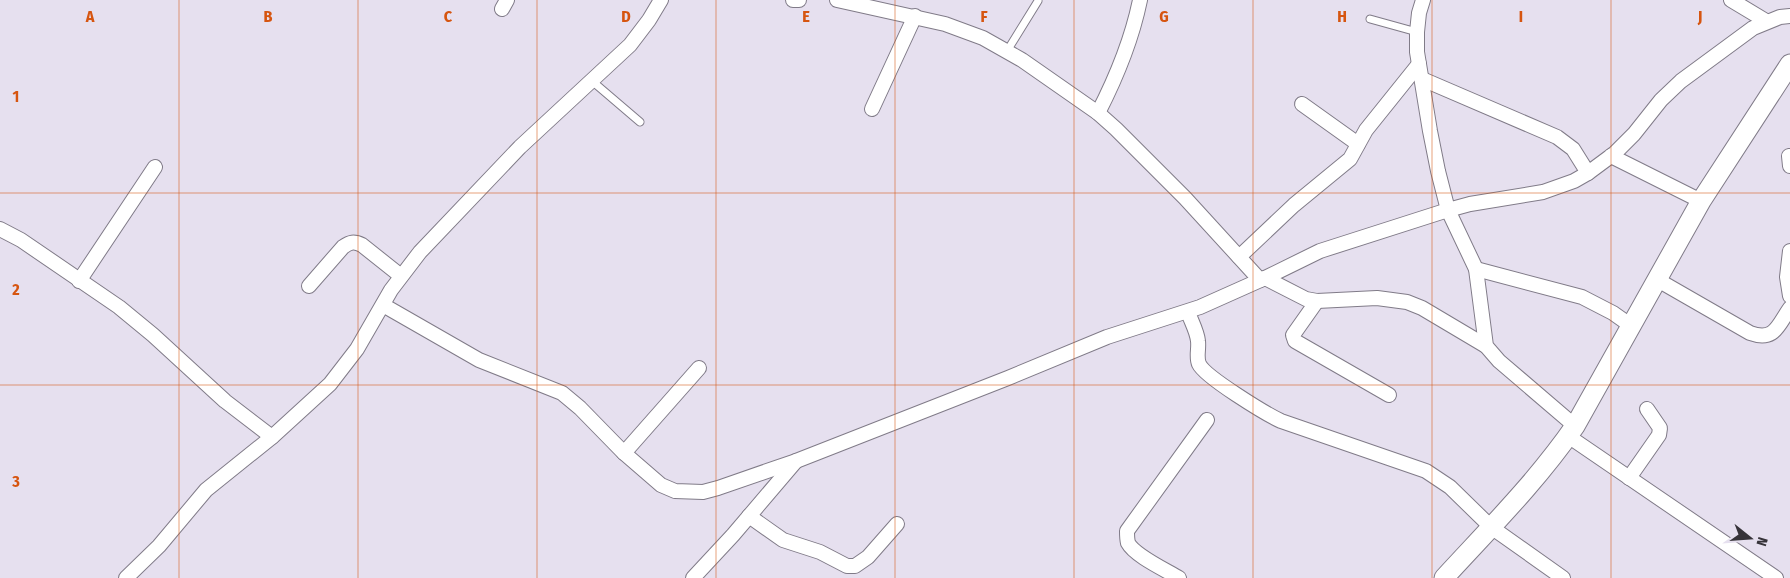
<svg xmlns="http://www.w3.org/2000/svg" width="1790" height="578" viewBox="0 0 1790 578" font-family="'Fira Sans Condensed',sans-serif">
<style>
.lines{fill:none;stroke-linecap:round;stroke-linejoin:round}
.lane-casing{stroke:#807b88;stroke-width:9}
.street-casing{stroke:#807b88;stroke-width:16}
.secondary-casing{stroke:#807b88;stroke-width:21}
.lane{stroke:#fff;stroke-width:7}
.street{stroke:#fff;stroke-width:14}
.secondary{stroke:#fff;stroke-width:19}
.grid{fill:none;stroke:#d65510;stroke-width:1;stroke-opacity:0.55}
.grid-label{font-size:16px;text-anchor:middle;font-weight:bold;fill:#d65510;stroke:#e6e0ef;stroke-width:5;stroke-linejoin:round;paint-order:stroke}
</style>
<rect width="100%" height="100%" fill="#e6e0ef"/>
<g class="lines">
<defs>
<g id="lane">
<path d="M1370,19L1417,32"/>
<path d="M1007,51L1038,1"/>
<path d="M592,81L640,122"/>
</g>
<g id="street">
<path d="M793,0H799"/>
<path d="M837,0L945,24L983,38L1022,60L1098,113L1116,129L1185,198L1260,280"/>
<path d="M1423,0L1419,13L1417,32V52L1430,131L1438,171L1448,210L1476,269L1486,346L1499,361L1575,426"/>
<path d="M1731,0L1766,21"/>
<path d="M502,9L507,0"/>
<path d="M1422,79L1557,137L1573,149L1588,173"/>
<path d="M1302,104L1358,144"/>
<path d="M872,109L915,16"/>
<path d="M1098,113C1116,78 1132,39 1140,0"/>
<path d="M1611,156L1701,201"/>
<path d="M1789,156L1790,166"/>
<path d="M0,229L21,240L119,307L153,335L225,401L272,437"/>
<path d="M1790,251L1787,277L1790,296"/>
<path d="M1239,257L1294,205L1350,159L1366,130L1419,64"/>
<path d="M1476,269L1582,297L1613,313L1630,325"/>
<path d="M1265,278L1306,299L1317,301L1377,298L1407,302L1422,308L1486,346"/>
<path d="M1656,279L1750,333C1775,342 1778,325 1790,308"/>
<path d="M79,281L155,167"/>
<path d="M309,286L343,247C350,242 354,241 362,245L401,276"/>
<path d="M1317,301L1293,335L1295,341L1389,395"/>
<path d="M383,305L479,360L562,393L580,408L624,453L661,485L675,491L703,492L718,488L796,461L1008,378L1107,337L1200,307L1265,278L1320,251L1448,210L1470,204L1543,192L1574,181L1588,173L1615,153L1634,134L1661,100L1681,81L1753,28L1780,17L1790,16"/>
<path d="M1188,312C1191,321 1197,331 1198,341C1199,349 1196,357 1199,364C1205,377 1266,414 1281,421L1426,471L1450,487L1491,527L1563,578"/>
<path d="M1568,436L1776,578"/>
<path d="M624,453L699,368"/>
<path d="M1629,478L1659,435L1660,428L1647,409"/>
<path d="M749,516L783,540L820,552L847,566H855L868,557L897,524"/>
<path d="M126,578L159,546L206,490L272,437L330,384L357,349L391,290L420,252L520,147L630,45L649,20L661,0"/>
<path d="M693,578L733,535L796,461"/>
<path d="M1179,578C1166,570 1135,556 1128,543C1127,539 1127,535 1127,531L1207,420"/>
</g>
<path id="secondary" d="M1444,578C1489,529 1537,481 1575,426L1701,201L1790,64"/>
</defs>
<use href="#lane" class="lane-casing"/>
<use href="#street" class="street-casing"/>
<use href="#secondary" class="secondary-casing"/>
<use href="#lane" class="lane"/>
<use href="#street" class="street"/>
<use href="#secondary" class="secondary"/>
</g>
<path class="grid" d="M179,0V578M358,0V578M537,0V578M716,0V578M895,0V578M1074,0V578M1253,0V578M1432,0V578M1611,0V578M0,193H1790M0,385H1790"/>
<g class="grid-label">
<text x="90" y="22">A</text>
<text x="268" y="22">B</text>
<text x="448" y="22">C</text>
<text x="626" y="22">D</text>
<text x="806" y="22">E</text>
<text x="984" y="22">F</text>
<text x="1164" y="22">G</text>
<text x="1342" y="22">H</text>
<text x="1521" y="22">I</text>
<text x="1700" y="22">J</text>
<text x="16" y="102">1</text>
<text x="16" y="295">2</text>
<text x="16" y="487">3</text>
</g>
<g transform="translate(1750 538) rotate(107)" stroke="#e6e0ef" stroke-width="4" paint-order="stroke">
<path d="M0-4L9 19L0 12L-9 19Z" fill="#363339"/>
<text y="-8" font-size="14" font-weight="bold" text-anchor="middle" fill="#363339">N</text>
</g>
</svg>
